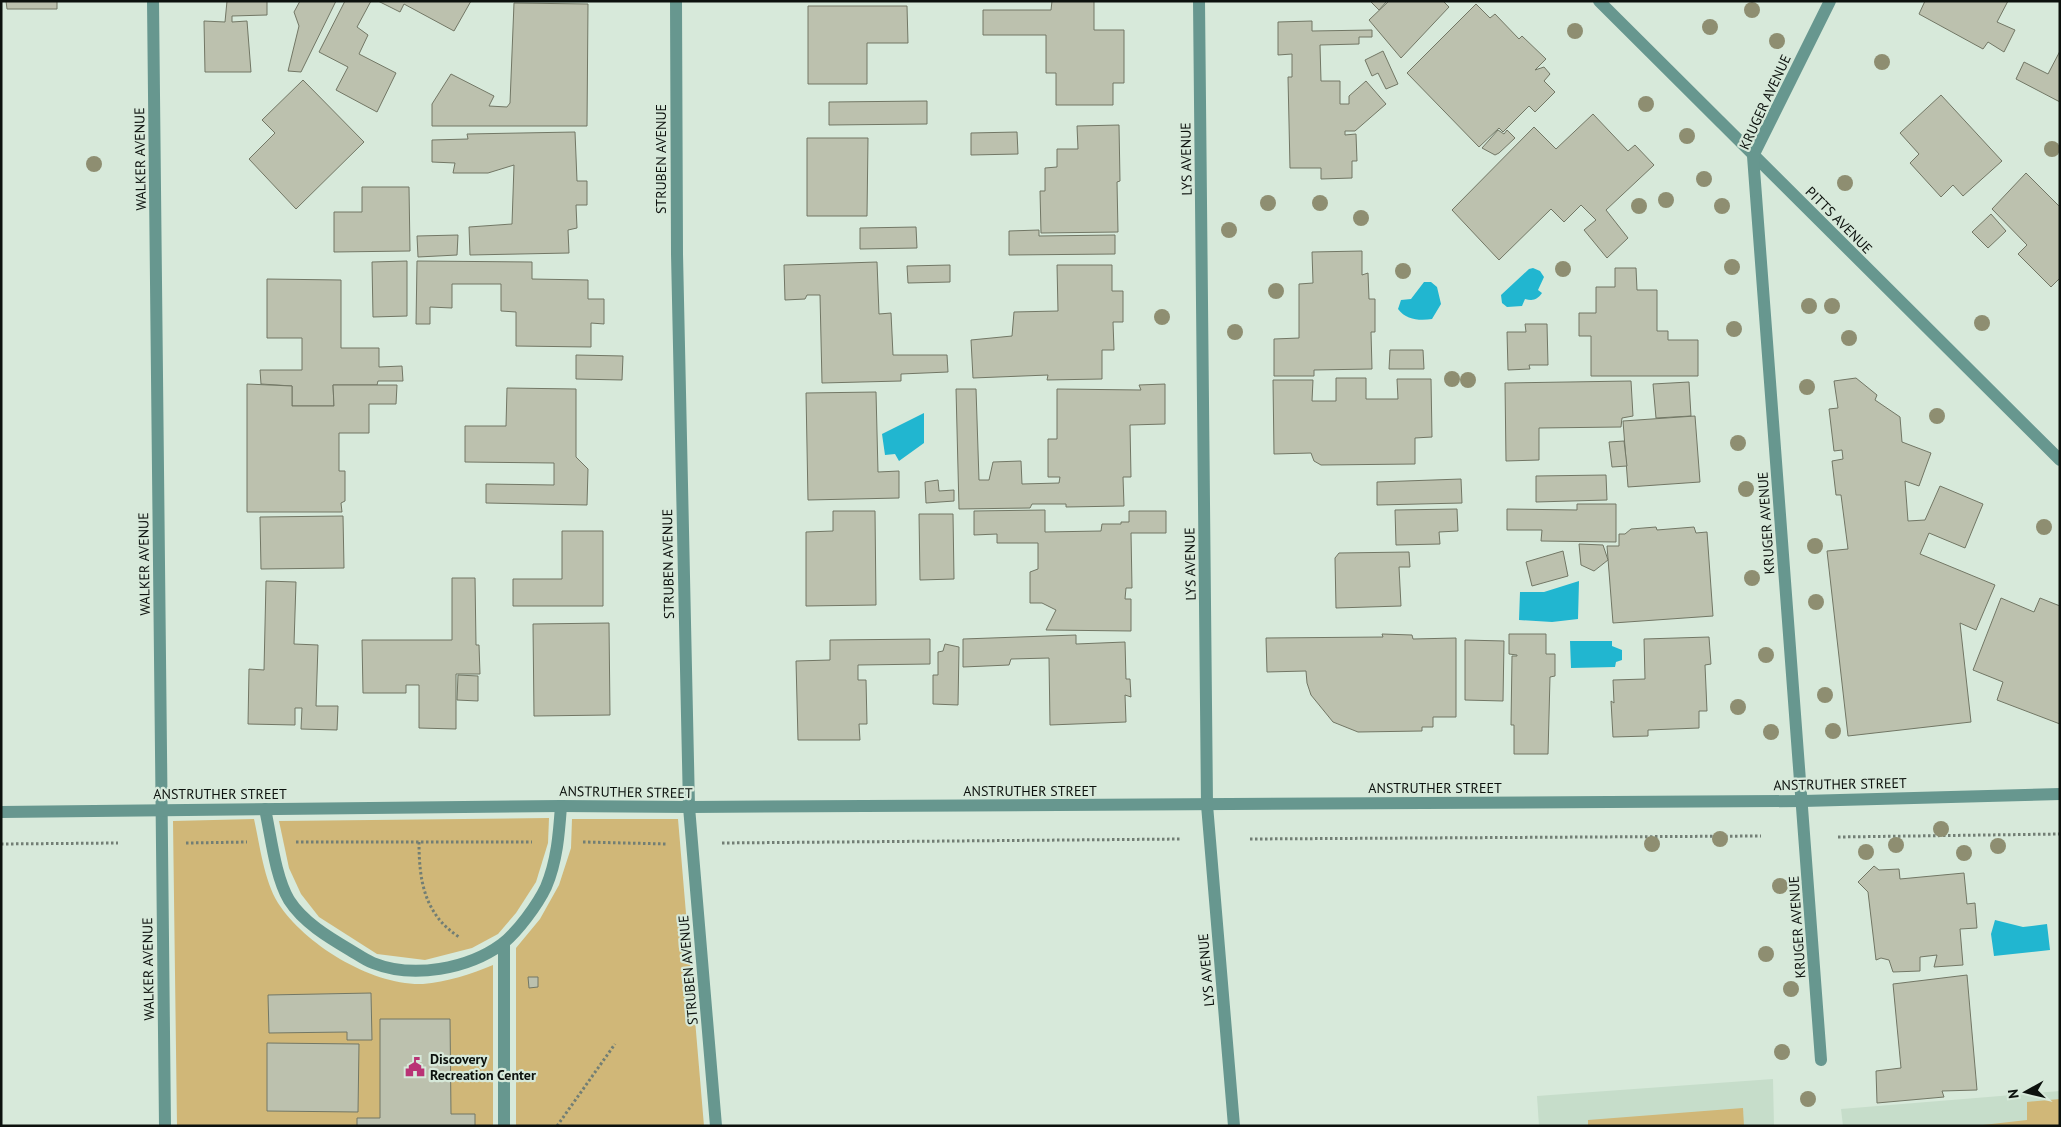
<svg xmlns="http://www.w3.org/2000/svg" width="2061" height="1127" viewBox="0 0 2061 1127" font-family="'PT Sans',sans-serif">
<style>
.built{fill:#c6ddca}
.green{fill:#d0b778}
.water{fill:#21b6d0}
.building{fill:#bcc1ae;stroke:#727765}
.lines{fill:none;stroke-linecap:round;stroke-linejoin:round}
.path{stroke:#727e74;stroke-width:3;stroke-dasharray:2.5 2.5;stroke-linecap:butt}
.street{stroke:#67978f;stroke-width:12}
.tree{fill:#8e8e71}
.labels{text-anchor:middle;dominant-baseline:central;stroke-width:4.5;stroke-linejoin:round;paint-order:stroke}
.street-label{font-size:14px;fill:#0c110d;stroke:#d7e9da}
.poi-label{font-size:14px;font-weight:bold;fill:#0c110d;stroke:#d7e9da;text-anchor:start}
</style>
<rect width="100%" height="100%" fill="#d7e9da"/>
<g class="built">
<path d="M1773,1079L1774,1126H1539L1537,1096Z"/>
<path d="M2060,1091V1126H1843L1841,1109Z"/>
</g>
<g class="green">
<path d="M549,818L548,843L536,882L516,913L498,934L472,948L425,960L377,954L319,917L301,894L289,868L279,821Z"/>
<path d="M254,819C260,846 264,880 278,903C305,945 373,986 423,984C446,982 472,974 493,965V1126H177L173,821Z"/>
<path d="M572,819H678L704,1126H516V948L540,919L559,885L571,848Z"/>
<path d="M2060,1099V1126H1974L2027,1120V1102Z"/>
<path d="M1743,1108L1744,1126H1588V1120Z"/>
</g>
<g class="water">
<path d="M1533,268L1540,271L1544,277L1538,290L1542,293C1537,300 1533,301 1525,299L1522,306L1507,307L1502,303L1501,295L1529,269Z"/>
<path d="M1424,282H1431L1437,287L1441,304L1432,319C1420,321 1406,320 1398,309L1401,300L1411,299Z"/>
<path d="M924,413V443L899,461L895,454L885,455L882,434Z"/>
<path d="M1579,581L1578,619L1552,622L1519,620L1520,592H1544Z"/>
<path d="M1570,641H1612V646L1622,650V660L1616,662L1615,667L1571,668Z"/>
<path d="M1995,920L2023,927L2047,924L2050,950L1994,956L1991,934Z"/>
</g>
<g class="building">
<path d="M6,1H57V9H7Z"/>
<path d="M227,1H267V15L232,16V22L247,21L251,72H205L204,21L225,22Z"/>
<path d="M300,1H336L301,72L288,71L299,26L294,12Z"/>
<path d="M345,1H371L357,27L368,35L359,54L396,73L377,112L336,90L348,67L319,52Z"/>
<path d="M378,1H471L454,31L404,4L400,12Z"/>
<path d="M1052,1H1094V30H1124V83H1113V105H1056V73H1046V35H983V10H1051Z"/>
<path d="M1370,1H1387L1379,10Z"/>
<path d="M1389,1H1443L1449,7L1401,58L1369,20Z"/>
<path d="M1925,1H2008L1997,22L2015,30L2004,52L1988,42L1983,49L1919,14Z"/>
<path d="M514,3L588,4L587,126H432V104L451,74L494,96L489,106L507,107L510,103Z"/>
<path d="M1476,4L1490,18L1495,14L1519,39L1522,36L1546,59L1535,70L1544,67L1550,74L1544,81L1555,92L1535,112L1529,106L1503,132L1499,128L1479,147L1407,73Z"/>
<path d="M808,6H907L908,43H867V84H808Z"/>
<path d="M1312,21V31L1372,30V37H1359V44L1320,45L1321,81H1340V104H1349V96L1366,81L1386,104L1355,131H1345V135L1356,134L1357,161H1352V178L1321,179V168H1290L1288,77H1292V54L1278,55V22Z"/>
<path d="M1383,51L1398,84L1386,89L1378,73L1372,76L1365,60Z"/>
<path d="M2060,51V102L2016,79L2024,62L2048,74Z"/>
<path d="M303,80L364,142L296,209L249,159L275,133L262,120Z"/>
<path d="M1941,95L2002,161L1963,196L1953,185L1941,197L1910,163L1919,154L1900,133Z"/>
<path d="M927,101V124L829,125V102Z"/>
<path d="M1593,114L1628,151L1635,145L1654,165L1606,210L1628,238L1607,258L1584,230L1596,220L1581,205L1564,222L1551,209L1499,260L1452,210L1534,127L1556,149Z"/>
<path d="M1119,125L1120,181L1117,182L1118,232L1041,233L1040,191H1045V168L1057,167V149H1078L1077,126Z"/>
<path d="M1498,130L1504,134L1507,130L1515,138L1499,153L1495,155L1482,148Z"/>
<path d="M575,132L577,181H587V205H576L577,228L568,230L569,253L470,255L469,227L512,224L514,165L488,173H453L455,163L432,162V140L468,139L467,134Z"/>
<path d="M1017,132L1018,154L971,155V133Z"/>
<path d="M807,138H868L867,216H807Z"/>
<path d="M2026,173L2060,207V278L2051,287L2018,254L2027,245L1992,209Z"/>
<path d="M362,187H409L410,251L334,252V212H362Z"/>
<path d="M1991,214L2006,231L1988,248L1972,232Z"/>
<path d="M916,227L917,248L860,249V228Z"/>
<path d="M1039,230V236L1115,235V254L1009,255V231Z"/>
<path d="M458,235L457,255L418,257L417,236Z"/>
<path d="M1362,251V275L1368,273L1369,299H1375V332H1371L1372,369L1314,370V376H1274V339L1299,338V284L1313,283L1312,252Z"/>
<path d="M407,261V316L373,317L372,262Z"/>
<path d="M417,261L532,262V279L588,280V299H604V324L591,323V347L516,346V312L501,311V284H452V308L430,307V324H416Z"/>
<path d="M877,262L879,314L891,313L893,355H947L948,372L901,374V381L822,383L820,295H807L805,299L785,300L784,265Z"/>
<path d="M950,265V282L908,283L907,266Z"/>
<path d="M1057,265H1112V291H1123V322H1113L1114,350H1102V379L1047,380L1048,375L973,378L971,340L1012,336L1014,312L1058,311Z"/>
<path d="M1615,268H1636L1637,290H1657V331H1668V340H1698V376H1591V336H1579V313H1596V287H1615Z"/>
<path d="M267,279L341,280V348H379V367L402,366L403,381H378L377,385H333L334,406H292V386L261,384L260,370H302V338H267Z"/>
<path d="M1525,324H1547L1548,365H1529L1530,369L1508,370L1507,332H1526Z"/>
<path d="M1390,350H1423L1424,369H1389Z"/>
<path d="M576,355L623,356L622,380L576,379Z"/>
<path d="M1336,378H1366V399H1398L1397,379H1431L1432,437L1415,438V464L1321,465L1314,461L1311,453L1274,454L1273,380H1313L1312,401H1336Z"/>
<path d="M1856,378L1877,395L1875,400L1900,417L1902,442L1931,453L1919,486L1905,481L1908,521L1925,520L1940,486L1983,504L1965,548L1929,533L1920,554L1995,585L1976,630L1960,623L1971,722L1848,736L1827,551L1848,549L1841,495H1836L1832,461L1843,459L1842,450L1834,451L1829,409L1838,408L1834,381Z"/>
<path d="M1631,381L1633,416L1622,418L1621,427L1539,428V460L1506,461L1505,383Z"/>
<path d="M1689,382L1691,416L1656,418L1653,384Z"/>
<path d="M247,384L292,386V406H334L333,385H397L396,404H369V433H339V471H345V501L341,503L342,512H247Z"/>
<path d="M1165,384V424L1130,425L1131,477H1123L1124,506L1066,507V504H1032L1030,508L959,509L956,389H976L979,480H989L993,462L1021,461L1022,484L1059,483L1060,477H1048V439H1057V389L1141,390L1139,385Z"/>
<path d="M507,388L576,389V457L588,469L587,505L486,503V484L554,485V463L465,462V426H506Z"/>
<path d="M876,392L878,472L899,471V498L808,500L806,393Z"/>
<path d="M1695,416L1700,482L1628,487L1623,421Z"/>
<path d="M1624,441L1627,466L1612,467L1609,442Z"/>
<path d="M1606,475L1607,500L1536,502V476Z"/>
<path d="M1461,479L1462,503L1377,505V482Z"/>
<path d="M938,480L939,491L954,490V501L926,503L925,482Z"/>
<path d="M1577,504H1616V542L1541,541L1542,530H1507V509L1577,510Z"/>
<path d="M1457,509L1458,531L1439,532L1440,544L1396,545L1395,510Z"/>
<path d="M1045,510V532L1101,531L1102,524H1121V522H1129V511H1166V533H1131L1132,588H1126L1125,599H1131V631L1046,630L1056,610L1042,603H1030V572L1038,569V543H997V534L974,535V511Z"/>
<path d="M833,511H875L876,605L806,606V532L833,531Z"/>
<path d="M919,514H953L954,579L920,580Z"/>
<path d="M343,516L344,568L261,569L260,517Z"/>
<path d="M1656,527L1657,530L1694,527L1696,533L1707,532L1713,616L1613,623L1607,546H1619V534H1625L1631,529Z"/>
<path d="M562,531H603V606H513V579H562Z"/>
<path d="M1579,544L1603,545L1608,560L1594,571L1581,565Z"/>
<path d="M1563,551L1568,576L1532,586L1526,562Z"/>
<path d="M1409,552L1410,567H1399L1401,606L1336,608L1335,558L1339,553Z"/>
<path d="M452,578H475L476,645H479L480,674H456V729L419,728V685H406V693H363L362,640H452Z"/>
<path d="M266,581L296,582L294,644L318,645L316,706H338L337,730L301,729L302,708H295V725L248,724L249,669L264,670Z"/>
<path d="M2001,598L2034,612L2040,598L2060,606V724L1997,700L2003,682L1973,670Z"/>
<path d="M609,623L610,715L534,716L533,624Z"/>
<path d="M1382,634L1412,635L1413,639L1456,638V717H1433V727H1422V731L1358,732L1333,722L1311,695L1307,683L1306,671L1267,672L1266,638L1383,637Z"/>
<path d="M1509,634H1546V654H1555V676L1550,677L1548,754H1514V725H1511L1512,656H1517V655L1509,654Z"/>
<path d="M1076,635V644L1125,642L1126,679H1130L1131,697L1125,695L1126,722L1050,725L1049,658L1011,659L1009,665L963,667V639Z"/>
<path d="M1709,637L1711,664L1705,665L1707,711H1699V728L1648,730V736L1613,737L1611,701L1614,703L1613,680L1645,679L1644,639Z"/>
<path d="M930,639V664L858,665V680H866L867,724H859L860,740H798L796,661L830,660V640Z"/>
<path d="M1465,640L1504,641L1503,701L1465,700Z"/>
<path d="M945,644L959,647L958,705L933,704V675H938V652L943,651Z"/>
<path d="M458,675L478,676V701L457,700Z"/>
<path d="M1874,866L1879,870L1899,869L1900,879L1964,873L1967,904L1975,903L1977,928L1960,929L1963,965L1934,967L1937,955L1920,957V971L1893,972L1889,960L1881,958L1876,960L1868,892L1858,882Z"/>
<path d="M1967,975L1977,1090L1942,1091L1944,1097L1877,1103L1876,1071L1901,1068L1893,984Z"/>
<path d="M528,977H538V987L529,988Z"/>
<path d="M371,993L372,1040H347V1032L269,1033L268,995Z"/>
<path d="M380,1019H450L451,1114H475V1126H357V1118H380Z"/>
<path d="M267,1043L359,1044L358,1112L267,1111Z"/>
</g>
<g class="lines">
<g class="path">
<path d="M1838,837L2060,834"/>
<path d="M1250,839L1761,836"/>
<path d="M296,842H532"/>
<path d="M419,842C419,880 424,914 459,937"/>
<path d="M583,842L667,844"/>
<path d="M186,843L247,842"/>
<path d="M722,843L1182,839"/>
<path d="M1,844L118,843"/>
<path d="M557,1126L615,1044"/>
</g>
<g class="street">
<path d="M153,1L165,1126"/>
<path d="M676,1L677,254L689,807L716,1126"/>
<path d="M1199,1L1207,805L1234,1126"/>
<path d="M1599,1L2060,460"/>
<path d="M265,809C271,836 275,876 289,900C303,922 328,937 350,950C357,954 365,960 373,963C413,979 468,969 502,944C517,933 538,904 546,887C557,861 559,834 561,806"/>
<path d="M1,812L561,806L689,807L1803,801L2060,794"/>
<path d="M504,943V1126"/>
<path d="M1821,1060L1753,156L1830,1"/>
</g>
</g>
<g class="tree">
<circle cx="1752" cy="10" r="8"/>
<circle cx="1710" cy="27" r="8"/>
<circle cx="1575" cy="31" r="8"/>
<circle cx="1777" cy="41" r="8"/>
<circle cx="1882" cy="62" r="8"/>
<circle cx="1646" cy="104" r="8"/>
<circle cx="1687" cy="136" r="8"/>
<circle cx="2052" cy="149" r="8"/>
<circle cx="94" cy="164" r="8"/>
<circle cx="1704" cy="179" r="8"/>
<circle cx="1845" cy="183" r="8"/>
<circle cx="1666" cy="200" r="8"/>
<circle cx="1268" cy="203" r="8"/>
<circle cx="1320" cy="203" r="8"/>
<circle cx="1639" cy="206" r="8"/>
<circle cx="1722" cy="206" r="8"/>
<circle cx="1361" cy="218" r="8"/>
<circle cx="1229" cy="230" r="8"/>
<circle cx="1732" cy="267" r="8"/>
<circle cx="1563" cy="269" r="8"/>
<circle cx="1403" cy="271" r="8"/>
<circle cx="1276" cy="291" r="8"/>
<circle cx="1809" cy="306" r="8"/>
<circle cx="1832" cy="306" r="8"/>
<circle cx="1162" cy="317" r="8"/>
<circle cx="1982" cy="323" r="8"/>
<circle cx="1734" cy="329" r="8"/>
<circle cx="1235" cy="332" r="8"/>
<circle cx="1849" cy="338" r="8"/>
<circle cx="1452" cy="379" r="8"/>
<circle cx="1468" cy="380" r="8"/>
<circle cx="1807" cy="387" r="8"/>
<circle cx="1937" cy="416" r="8"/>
<circle cx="1738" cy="443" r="8"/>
<circle cx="1746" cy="489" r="8"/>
<circle cx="2044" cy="527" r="8"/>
<circle cx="1815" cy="546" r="8"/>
<circle cx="1752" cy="578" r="8"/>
<circle cx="1816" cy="602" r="8"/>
<circle cx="1766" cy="655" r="8"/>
<circle cx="1825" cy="695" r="8"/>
<circle cx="1738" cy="707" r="8"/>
<circle cx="1833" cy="731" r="8"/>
<circle cx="1771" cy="732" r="8"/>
<circle cx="1941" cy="829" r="8"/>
<circle cx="1720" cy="839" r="8"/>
<circle cx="1652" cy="844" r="8"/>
<circle cx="1896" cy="845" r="8"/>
<circle cx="1998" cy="846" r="8"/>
<circle cx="1866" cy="852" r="8"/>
<circle cx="1964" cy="853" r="8"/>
<circle cx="1780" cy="886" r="8"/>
<circle cx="1766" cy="954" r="8"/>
<circle cx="1791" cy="989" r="8"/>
<circle cx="1782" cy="1052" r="8"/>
<circle cx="1808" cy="1099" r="8"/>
</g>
<defs>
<symbol id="civic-bare" viewBox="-9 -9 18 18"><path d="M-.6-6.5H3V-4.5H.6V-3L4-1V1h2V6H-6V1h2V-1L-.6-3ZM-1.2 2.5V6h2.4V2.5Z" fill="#b93375" stroke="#d7e9da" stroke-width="2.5" paint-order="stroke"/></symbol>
</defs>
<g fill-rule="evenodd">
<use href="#civic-bare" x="401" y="1053" width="28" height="28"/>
</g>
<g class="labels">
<g class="street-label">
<text transform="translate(1765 102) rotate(-65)">KRUGER AVENUE</text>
<text transform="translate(140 159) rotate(-91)">WALKER AVENUE</text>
<text transform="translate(661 159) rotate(-90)">STRUBEN AVENUE</text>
<text transform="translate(1186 159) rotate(-91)">LYS AVENUE</text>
<text transform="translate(1839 220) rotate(45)">PITTS AVENUE</text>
<text transform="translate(1766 523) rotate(-94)">KRUGER AVENUE</text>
<text transform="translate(144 564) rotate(-91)">WALKER AVENUE</text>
<text transform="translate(668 564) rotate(-91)">STRUBEN AVENUE</text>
<text transform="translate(1190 564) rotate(-91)">LYS AVENUE</text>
<text transform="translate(1840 784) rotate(-1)">ANSTRUTHER STREET</text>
<text x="1435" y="788">ANSTRUTHER STREET</text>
<text x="1030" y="791">ANSTRUTHER STREET</text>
<text transform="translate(626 792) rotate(1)">ANSTRUTHER STREET</text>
<text x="220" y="794">ANSTRUTHER STREET</text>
<text transform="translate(1797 927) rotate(-94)">KRUGER AVENUE</text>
<text transform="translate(148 969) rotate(-91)">WALKER AVENUE</text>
<text transform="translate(688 970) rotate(-95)">STRUBEN AVENUE</text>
<text transform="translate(1206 970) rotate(-95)">LYS AVENUE</text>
</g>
<g class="poi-label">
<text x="430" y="1059">Discovery<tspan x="430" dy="16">Recreation Center</tspan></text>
</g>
</g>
<rect width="2061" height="1127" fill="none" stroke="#0c110d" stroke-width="5"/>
<g transform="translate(2026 1092) rotate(262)" stroke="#d7e9da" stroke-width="4" paint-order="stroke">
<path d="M0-4L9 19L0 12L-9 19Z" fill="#0c110d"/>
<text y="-8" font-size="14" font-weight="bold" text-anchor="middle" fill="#0c110d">N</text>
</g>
</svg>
